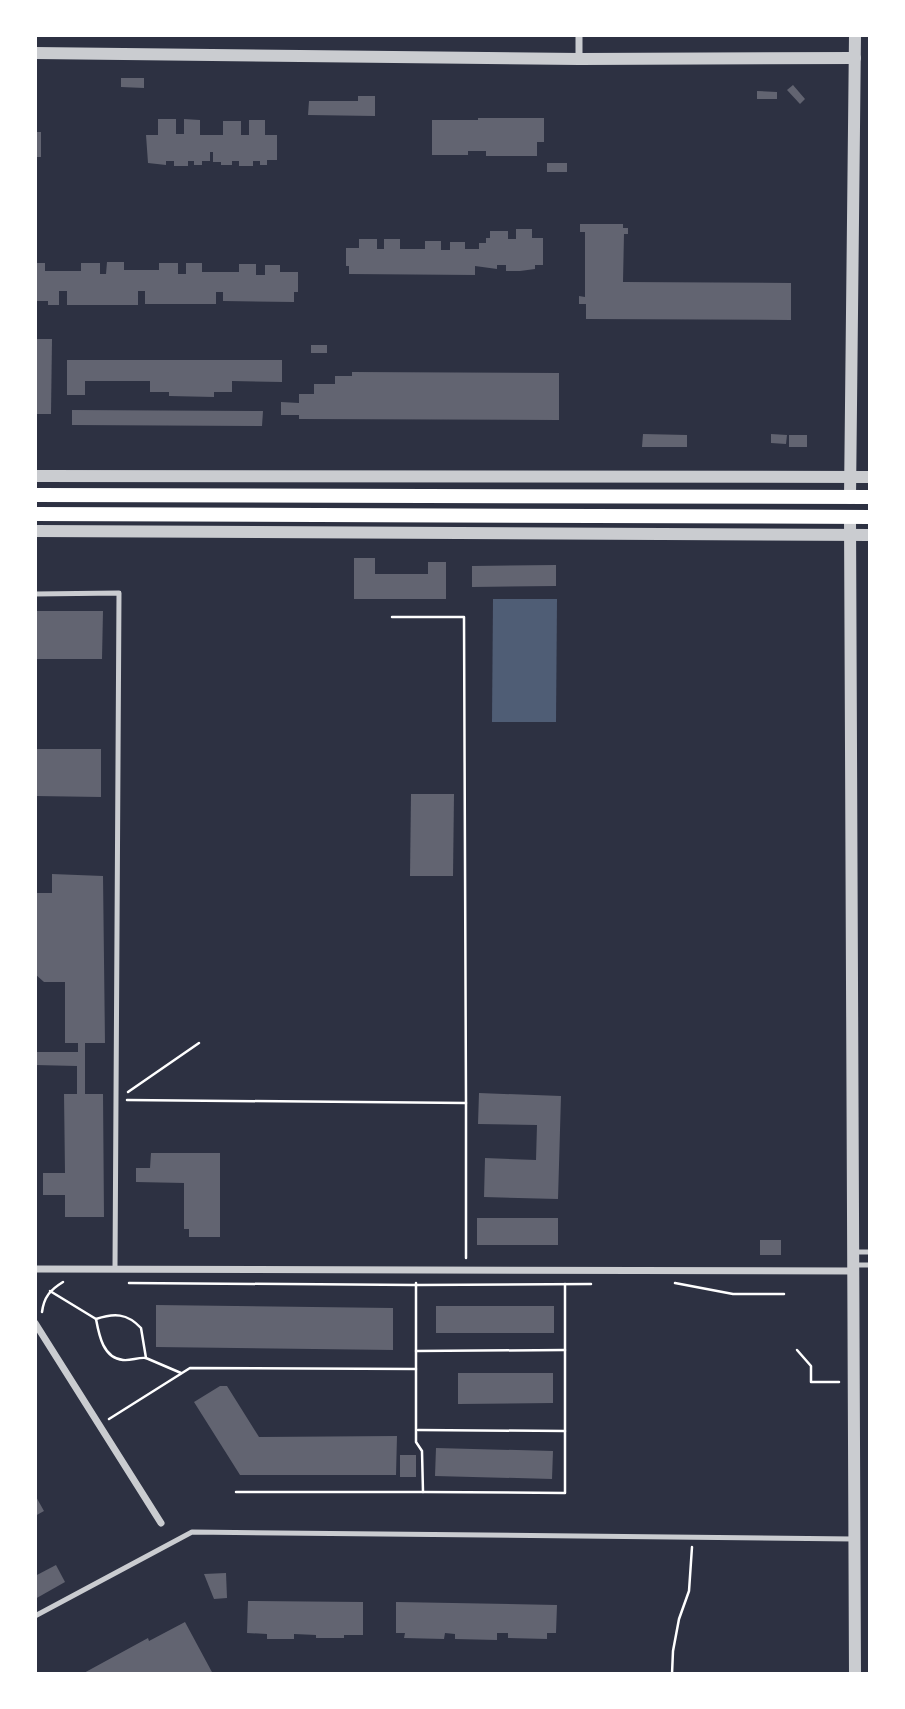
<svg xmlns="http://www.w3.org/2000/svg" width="905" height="1709" viewBox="0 0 905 1709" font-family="'Fira Sans',sans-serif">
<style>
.water{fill:#4f5d75}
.building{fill:#626471}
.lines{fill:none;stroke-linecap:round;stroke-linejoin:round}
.path{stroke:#fff;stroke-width:2.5}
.service{stroke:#caccd0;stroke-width:5}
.minor{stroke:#caccd0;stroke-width:7}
.tertiary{stroke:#caccd0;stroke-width:12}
.secondary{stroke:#fff;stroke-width:14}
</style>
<rect width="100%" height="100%" fill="#2d3142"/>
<path class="water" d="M493,599H557L556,722H492Z"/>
<g class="building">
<path d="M121,78H144V88L121,87Z"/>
<path d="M793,85L805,99L800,104L787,90Z"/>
<path d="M757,91L777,92V99H757Z"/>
<path d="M358,96H375V116L308,115L309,101H358Z"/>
<path d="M478,118H544V142H537V156H486V151H468V155H432V120H478Z"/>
<path d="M158,119H176V134H184V119L200,120V135H223V121H241V135H249V120H265V135H277V160H267V165H260V161H253V166H239V161H232V165H221V162H213V152H210V161H202V165H194V161H188V166H174V161H166V165L148,163L146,135H158Z"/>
<rect x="35" y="132" width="6" height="25"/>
<rect x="547" y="163" width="20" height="9"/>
<path d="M580,224H623V228H628V234H624L623,282L791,283V320L586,319V304H579V296L585,297V232H580Z"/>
<path d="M516,229H532V238H543V265H535V269L520,271H506V265H497V269L475,266V275L349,274V266H346V248H359V239H377V249H384V239H400V249H425V241H441V250H450V242H465V249H479V243H486V238H490V231H508V239H516Z"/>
<path d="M107,262H124V270H159V263H178V274H186V263H202V272H239V264H256V275H265V265H280V272H298V292H294V302L223,301V292H216V304H145V291H138V305H67V291H59V305H48V301H35V263H45V271H81V263H100V274H106Z"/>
<path d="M35,339H52L51,414H35Z"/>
<rect x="311" y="345" width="16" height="8"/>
<path d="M67,360H282V382L232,381V392H214V397L169,396V392H150V381H85V395H67Z"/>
<path d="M352,372L559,373V420L299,419V415H281V402L299,403V394H314V384H335V376H352Z"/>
<path d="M72,410L263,411L262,426L72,425Z"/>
<path d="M643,434L687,435V447H642Z"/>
<path d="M771,434L787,435L786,444L771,443Z"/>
<rect x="789" y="435" width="18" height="12"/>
<path d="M354,558H375V574H428V562H446V599H354Z"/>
<path d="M556,565V586L472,587V566Z"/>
<path d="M35,611H103L102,659H35Z"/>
<path d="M35,749H101V797L35,796Z"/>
<path d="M411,794H454L453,876H410Z"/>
<path d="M52,874L103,876L105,1043H85V1094H103L104,1217H65V1195H43V1173H65L64,1094H77V1066L35,1065V1052H78V1043H65V982H44L35,974V893H52Z"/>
<path d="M479,1093L561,1096L558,1199L484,1197L485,1158L536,1160L537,1125L478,1124Z"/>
<path d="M151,1153H220V1237H189V1229H184V1183L136,1182V1168H150Z"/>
<rect x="477" y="1218" width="81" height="27"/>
<rect x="760" y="1240" width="21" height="15"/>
<path d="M156,1305L393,1308V1350L156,1347Z"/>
<rect x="436" y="1306" width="118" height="27"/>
<path d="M458,1373H553V1403L458,1404Z"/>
<path d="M220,1386H227L259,1437L397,1436L396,1475H240L194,1402Z"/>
<path d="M436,1448L553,1451L552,1479L435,1476Z"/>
<rect x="400" y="1455" width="16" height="22"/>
<path d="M35,1495L44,1511L35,1516Z"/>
<path d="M56,1565L65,1582L35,1599V1576Z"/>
<path d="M226,1573L227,1598L214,1599L204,1574Z"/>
<path d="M248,1601L363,1602V1635H344V1638H316V1635L294,1634V1639H267V1634L247,1633Z"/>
<path d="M396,1602L557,1605L556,1633H547V1639L508,1638V1633H497V1640L455,1639V1634L445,1633L444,1639L404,1638L405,1633H396Z"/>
<path d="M185,1622L213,1674H82L148,1638L149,1641Z"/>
</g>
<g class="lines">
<g class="path">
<path d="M590,35H812"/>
<path d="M392,617H464L466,1103"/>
<path d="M128,1092L199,1043"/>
<path d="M127,1100L466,1103V1258"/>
<path d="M129,1283L416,1285L591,1284"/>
<path d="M675,1283L733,1294H784"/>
<path d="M50,1291L96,1319C114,1313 127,1313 141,1328L146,1358L181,1373"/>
<path d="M42,1312C44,1297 50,1290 63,1282"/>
<path d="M96,1319C99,1335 103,1358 123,1360C131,1361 138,1357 146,1358"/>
<path d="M797,1350L811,1366V1382H839"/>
<path d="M416,1351L565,1350"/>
<path d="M109,1419L190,1368L416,1369"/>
<path d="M418,1430L565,1431"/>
<path d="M236,1492H423L422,1451L416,1442V1283"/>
<path d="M423,1492L565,1493V1284"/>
<path d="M672,1674L673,1651L679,1619L689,1591L692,1547"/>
</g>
<g class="service">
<path d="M35,594L119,593L115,1268"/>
<path d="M854,1252H870"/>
<path d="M854,1265H870"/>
<path d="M35,1616L192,1532L853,1539"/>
</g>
<g class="minor">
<path d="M579,35V59"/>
<path d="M35,1269L853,1271"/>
<path d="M35,1323L161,1523"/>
</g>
<g class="tertiary">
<path d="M35,53L579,59L855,58"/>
<path d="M35,476L870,477"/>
<path d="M850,498L855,35"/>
<path d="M850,518L855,1674"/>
<path d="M35,531L870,535"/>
</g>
<g class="secondary">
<path d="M35,495L870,497"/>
<path d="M35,514L870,517"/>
</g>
</g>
<rect width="905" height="1709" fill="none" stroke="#ffffff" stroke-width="74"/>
</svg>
